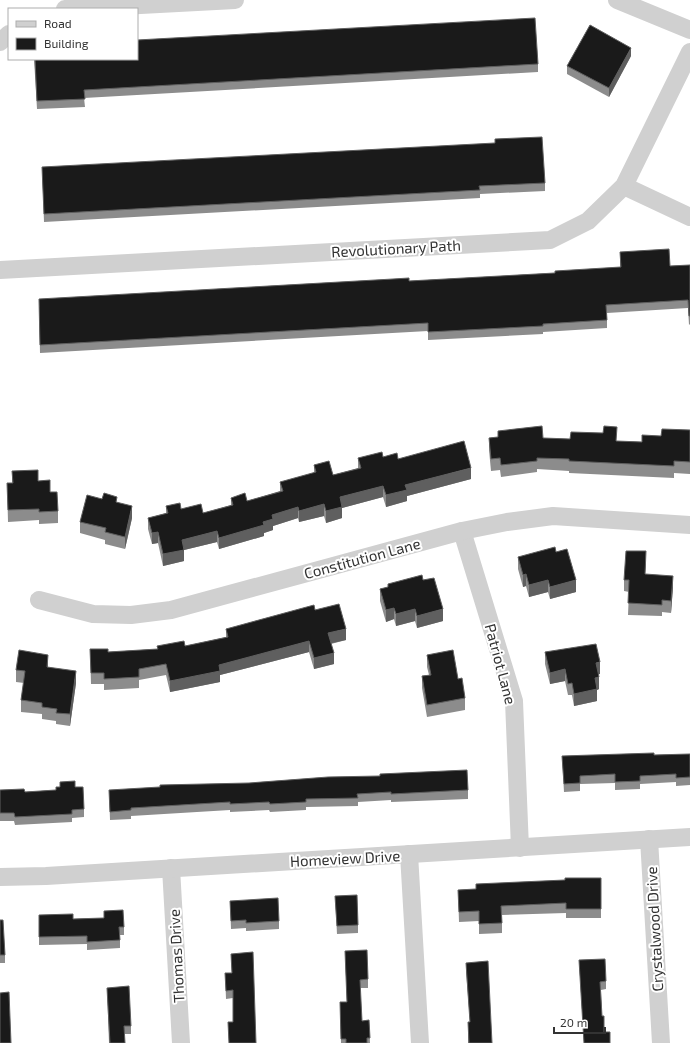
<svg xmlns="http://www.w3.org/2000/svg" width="690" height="1043" viewBox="0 0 690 1043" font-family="'Exo 2',sans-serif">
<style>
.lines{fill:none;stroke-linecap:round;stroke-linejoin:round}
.street{stroke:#d0d0d0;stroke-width:18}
.wall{fill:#8c8c8c}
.shaded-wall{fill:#5f5f5f}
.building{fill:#1a1a1a;stroke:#5f5f5f}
.labels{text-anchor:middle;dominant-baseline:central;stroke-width:4;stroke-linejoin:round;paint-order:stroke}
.street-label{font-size:15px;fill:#333;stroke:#fff}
</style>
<rect width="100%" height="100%" fill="#fff"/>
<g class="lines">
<g class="street">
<path d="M617,0L690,30"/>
<path d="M65,9L235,0"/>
<path d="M0,42L9,34"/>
<path d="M624,186L690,217"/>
<path d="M0,270L550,240L588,221L624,186L690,52"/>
<path d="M462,531L514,701L520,848"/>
<path d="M39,600L93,614L131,615L171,610L462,531L507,522L553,516L690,525"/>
<path d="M649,839L661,1043"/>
<path d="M409,854L420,1043"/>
<path d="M171,868L181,1043"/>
<path d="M0,877L46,876L690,837"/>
</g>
</g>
<g class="wall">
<path d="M631,56L609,97L567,74V66Z"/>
<path d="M34,59L538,64V72L84,98L85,107L37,109Z"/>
<path d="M42,167L545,183V191L480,194V198L44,222Z"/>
<path d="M620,252L670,266L690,265V324L689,325L688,308L607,313V328L543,332V334L428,340V331L40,353L39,307L409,281L555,273L620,267Z"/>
<path d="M690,430V474L674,473V478L569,473V471L537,469V472L501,477L500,470L491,471L489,450V438L498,437V431L543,438L642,442L661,436Z"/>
<path d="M383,457L398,459L471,479L407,496V501L386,507L383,497L342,508V518L326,523L324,516L299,522L298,518L273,526V530L264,533V536L219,549L217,542L184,550V561L163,566L158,543L152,544L148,529V518L166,513V506L203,513L231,505V498L247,501L280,491V482L314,473V465L333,475L358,468V458Z"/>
<path d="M12,471L38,481L50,492L58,511V523L39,524V520L8,522L7,483H12Z"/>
<path d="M117,503L132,518L125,549L105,544V540L80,533V522Z"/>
<path d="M556,552L576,592L550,599L548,592L529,597L526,586L523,587L518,569V557Z"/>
<path d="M646,563L645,574L673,587L671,613L662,612V616L628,615L629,592L624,591V580Z"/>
<path d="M423,580L443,621L417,628L415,621L396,626L394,619L386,622L380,601V589L388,587V584Z"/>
<path d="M315,610L346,640L331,644L334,664L314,669L309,652L220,675V682L170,692L166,675L139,680V688L104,690V684H91L90,649L108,652L157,649V646H185L226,637V629Z"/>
<path d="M545,652L600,674H598L599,689L597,690V701L574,706L572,695H568L565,681L550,684L545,664Z"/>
<path d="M427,655L458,679L465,698V710L427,717L422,688V676L429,675L427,667Z"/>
<path d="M48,667L76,683L70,726L56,724V721L42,719V714L21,712V700L24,683L16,682V670Z"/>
<path d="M690,754V785L676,786V782L640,784V789L615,790V783L580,784V791L564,792L562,756L654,755Z"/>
<path d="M75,787L84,809V817L72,818V822L15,825L14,821H0V790L25,792L56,790Z"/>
<path d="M109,790H468V799L391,802V800L358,802V806L306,807V810L270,812L269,810L230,812V810L131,816V819L110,820Z"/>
<path d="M601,878V918H566V913L502,915V933L479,934V921L459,922L458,890L476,889L565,880Z"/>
<path d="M335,896L358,925V933L337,934Z"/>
<path d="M230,901L279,921V929L246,931V928L231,929Z"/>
<path d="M104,911L124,927V935H120V948L87,950V944L39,945V915L73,919L104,918Z"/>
<path d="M0,920L5,955V963H0Z"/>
<path d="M345,951L368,979V988H360L362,1021L369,1020L370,1043H341L340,1002H347Z"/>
<path d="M231,954L256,1043H229L228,1022H233V998L226,999L225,973H232Z"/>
<path d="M579,960L606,981V989L601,990L602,1016L604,1032L610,1043H584Z"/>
<path d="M466,963L492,1043H468V1022H470L466,971Z"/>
<path d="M107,988L131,1026V1034H124L125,1043H109Z"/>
</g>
<g class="shaded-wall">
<path d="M631,48V56L609,97V88Z"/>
<path d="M471,468V479L407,496V501L386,507V495L405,485Z"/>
<path d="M383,486V497L342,508V518L326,523V511L340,497Z"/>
<path d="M324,504V516L299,522V511Z"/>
<path d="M132,506V518L125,549V537Z"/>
<path d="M298,507V518L273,526V530L264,533V536L219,549V538L263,522L272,515Z"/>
<path d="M217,531V542L184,550V561L163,566V554L182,540Z"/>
<path d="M158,532V543L152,544V533Z"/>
<path d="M526,574V586L523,587V575Z"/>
<path d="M673,576V587L671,613V601Z"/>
<path d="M548,580V592L529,597V585Z"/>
<path d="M576,580V592L550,599V587Z"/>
<path d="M394,608V619L386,622V610Z"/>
<path d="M415,609V621L396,626V614Z"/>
<path d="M443,609V621L417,628V616Z"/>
<path d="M346,629V640L328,644V633Z"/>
<path d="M309,641V652L220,675V682L170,692V681L219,665Z"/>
<path d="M334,653V664L314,669V658Z"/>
<path d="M48,655V666L47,679V667Z"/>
<path d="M600,662V674L596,675V663Z"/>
<path d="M565,669V681L550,684V673Z"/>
<path d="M76,671V683L70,726V714Z"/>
<path d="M599,677V689L597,690V701L574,706V694L595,678Z"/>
</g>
<g class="building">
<path d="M535,18L538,64L84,90L85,99L37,101L35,59H137V40Z"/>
<path d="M590,25L631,48L609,88L567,66Z"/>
<path d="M542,137L545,183L479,186L480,190L44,214L42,167L495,143V139Z"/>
<path d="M669,249L670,266L690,265V316H689L688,300L606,305L607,320L543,324V326L428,332V323L40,345L39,299L393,279L409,278V281L555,273V271L621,267L620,252Z"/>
<path d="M542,426L543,438L570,439L571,432L603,433L604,426L617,427L616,441L642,442V435L661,436L662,429L690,430V462L674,461V466L569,461V459L537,458V461L501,465L500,458L491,459L489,438L498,437V431Z"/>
<path d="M464,441L471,468L405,485L407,490L386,495L383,486L340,497L342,507L326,511L324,504L299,511L298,507L272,515L273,519L263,522L264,525L219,538L217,531L182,540L184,550L163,554L158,532L152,533L148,518L168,513L166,506L180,503L181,509L201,504L203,513L233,505L231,498L245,493L247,501L283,491L280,482L316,472L314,465L329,461L333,475L361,468L358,458L382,452L383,457L397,453L398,459Z"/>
<path d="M38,470V481L50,480V492H57L58,511L39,512V509L8,510L7,483H13L12,471Z"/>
<path d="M104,493L117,497L116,502L132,506L125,537L105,532L106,528L80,522L87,495L102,499Z"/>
<path d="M555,547L556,552L567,549L576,580L550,587L548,580L529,585L526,574L523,575L518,557Z"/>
<path d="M626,551H646L645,574L673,576L671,601L662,600V605L628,603L629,580H624Z"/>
<path d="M422,575L423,580L434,578L443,609L417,616L415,609L396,614L394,608L386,610L380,589L388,587V584Z"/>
<path d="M339,604L346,629L328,633L334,653L314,658L309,641L219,665L220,671L170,681L166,664L139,669V677L104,679V673H91L90,649H108V652L158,649L157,646L184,641L185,646L228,637L226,629L314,605L315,610Z"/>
<path d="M596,644L600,662L596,663L599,677L595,678L597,689L574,694L572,683L568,684L565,669L550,673L545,652Z"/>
<path d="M19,650L48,655L47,667L76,671L70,714L56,713L57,709L42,707V703L21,700L25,671L16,670Z"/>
<path d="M453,650L458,679L462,678L465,698L427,705L422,676L431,675L427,655Z"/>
<path d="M654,753V755L690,754V777L676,778V774L640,776V781L615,782V774L580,776V783L564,784L562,756Z"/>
<path d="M467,770L468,790L391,794V792L357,794L358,798L306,799V802L270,804L269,802L230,804V802L131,808V810L110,812L109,790L160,787V785L249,783L328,777L380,776V774Z"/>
<path d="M75,781V787H83L84,809L72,810V814L15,817L14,813H0V790L24,789L25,792L56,790V787H60V782Z"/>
<path d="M565,878H601V909H566V903L501,906L502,923L479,924V911L459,912L458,890L476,889V884L565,880Z"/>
<path d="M357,895L358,925L337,926L335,896Z"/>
<path d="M278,898L279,921L246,923V920L231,921L230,901Z"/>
<path d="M123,910L124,927H119L120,940L87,942V936L39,937V915L73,914V919L104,918V911Z"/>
<path d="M0,920H3L5,955H0Z"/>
<path d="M367,950L368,979L360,980L362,1021L369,1020L370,1038H367V1043H346V1039H341L340,1002H347L345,951Z"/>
<path d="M253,952L256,1043H229L228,1022H233V990L226,991L225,973H232L231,954Z"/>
<path d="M605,959L606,981L600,982L602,1016H604V1032H610V1043H584L579,960Z"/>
<path d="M488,961L492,1043H469L468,1022H470L466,963Z"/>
<path d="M129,986L131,1026H124L125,1043H110L107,988Z"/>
<path d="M9,992L11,1043H0V993Z"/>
</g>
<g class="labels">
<g class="street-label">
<text transform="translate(396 248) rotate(-3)">Revolutionary Path</text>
<text transform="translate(362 558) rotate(-15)">Constitution Lane</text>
<text transform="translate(501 664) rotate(75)">Patriot Lane</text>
<text transform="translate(345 858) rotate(-3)">Homeview Drive</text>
<text transform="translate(654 929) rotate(-93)">Crystalwood Drive</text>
<text transform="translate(176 956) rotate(-93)">Thomas Drive</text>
</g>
</g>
<rect x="8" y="8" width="130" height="52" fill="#ffffff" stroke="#adadad"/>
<rect x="16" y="21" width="20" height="6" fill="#d0d0d0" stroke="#adadad"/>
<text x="44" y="28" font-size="12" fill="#333333">Road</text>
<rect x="16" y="38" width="20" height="12" fill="#1a1a1a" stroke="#adadad"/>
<text x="44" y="48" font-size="12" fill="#333333">Building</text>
<path d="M554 1027v6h51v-6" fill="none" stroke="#333333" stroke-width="2"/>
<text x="560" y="1027" font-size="12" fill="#333333" stroke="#ffffff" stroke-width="3" paint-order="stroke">20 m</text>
</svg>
